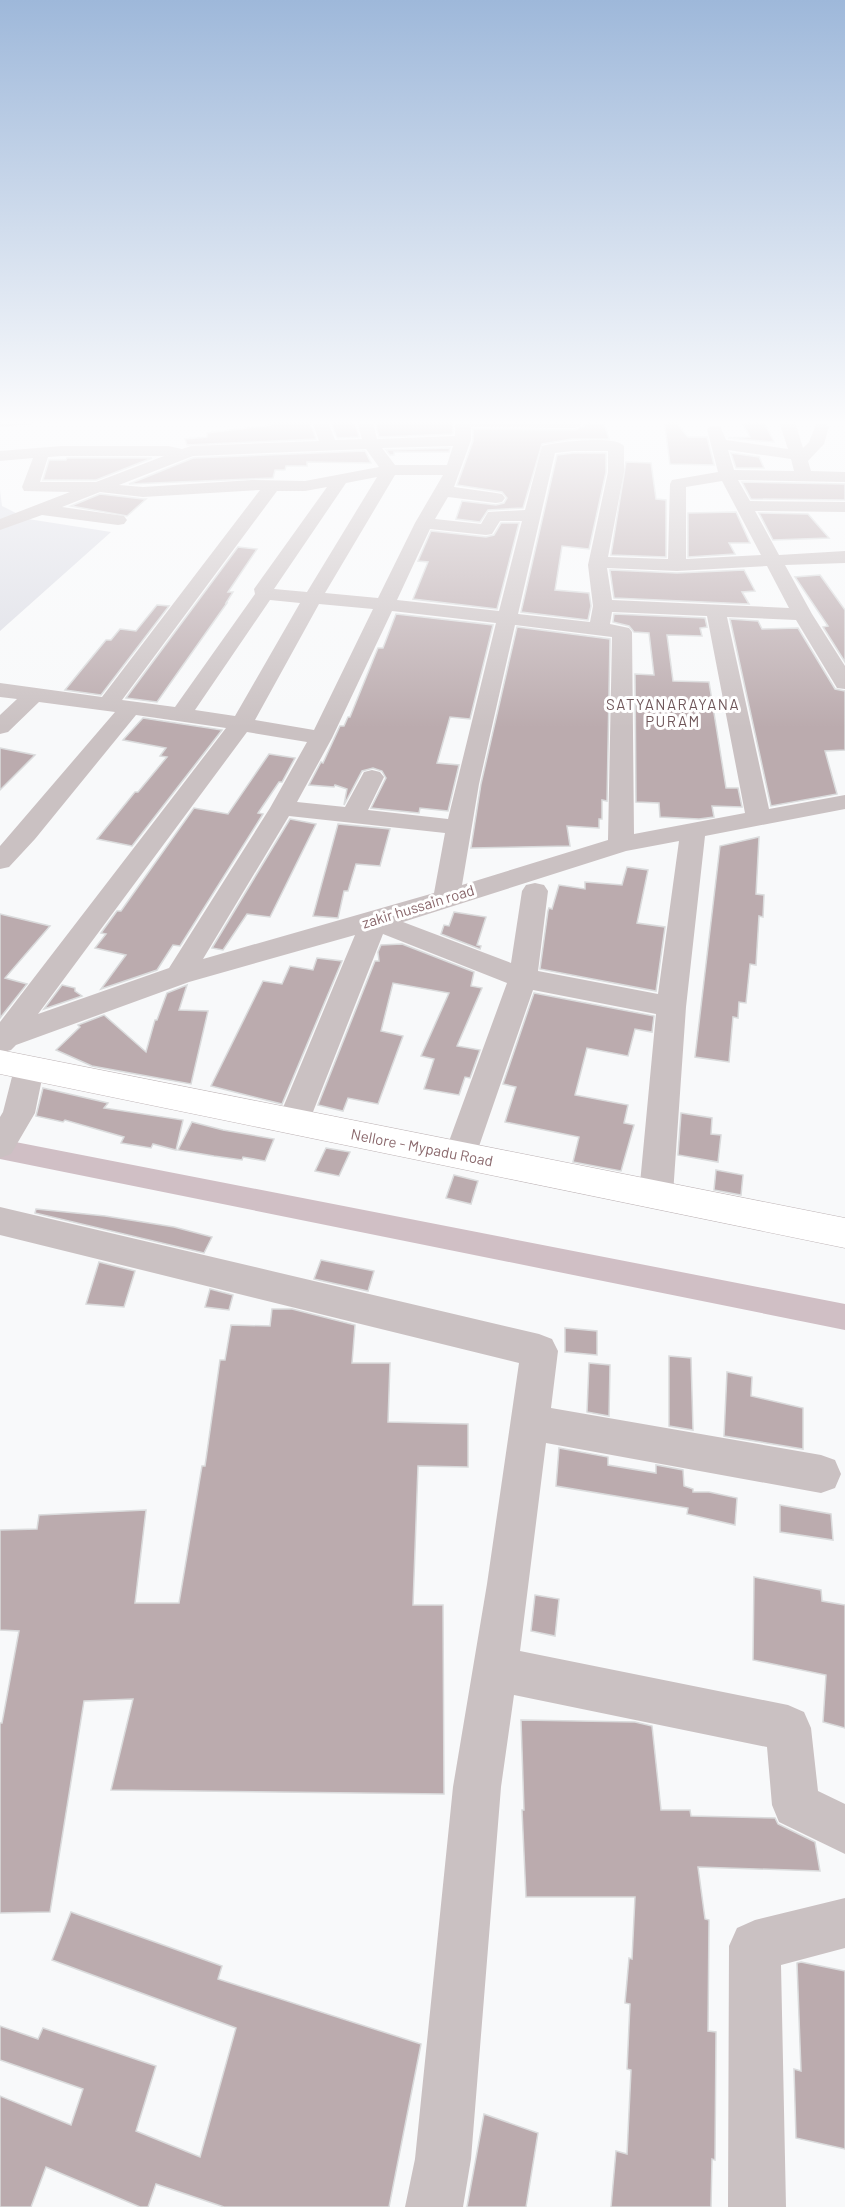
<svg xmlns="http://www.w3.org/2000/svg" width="845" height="2207" viewBox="0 0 845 2207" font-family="Barlow,sans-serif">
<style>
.green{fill:#dbdce4}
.water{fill:#d0bfc5}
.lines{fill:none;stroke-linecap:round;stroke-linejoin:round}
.canal{fill:#d0bfc5;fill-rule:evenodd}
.building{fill:#bbabae;stroke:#dadbdc;stroke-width:1.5}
.major-casing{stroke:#beb4b6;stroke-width:1}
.minor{fill:#cac1c2;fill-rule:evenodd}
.major{fill:#fff;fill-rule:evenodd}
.labels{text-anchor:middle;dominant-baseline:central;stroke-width:6;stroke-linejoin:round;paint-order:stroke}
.far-quarter-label{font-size:15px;letter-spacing:1.5px;fill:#6f5659;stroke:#fff}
.street-label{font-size:15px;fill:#8a686c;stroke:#fff}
</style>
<rect width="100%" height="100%" fill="#f8f9fa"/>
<path class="green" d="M0,490L2,506L28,519L111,532L0,631Z"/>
<path class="water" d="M0,419H93L0,427Z"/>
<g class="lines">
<path class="canal" d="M0,1139L845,1304V1330L0,1159Z"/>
</g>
<g class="building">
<path d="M284,419H309L316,439L187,445L185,439L207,437V433L271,425L272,420Z"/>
<path d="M374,419H453V434L379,437Z"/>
<path d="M583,419H590L591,423H604L609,439H572L542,444L523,508L488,510L480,522L456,519L462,501L496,505L504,503L507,498L502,492L457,485L473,441V429L575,430L585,425Z"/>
<path d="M664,419H673L688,437H707L714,465L670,464Z"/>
<path d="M354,420L359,437L337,438L330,421Z"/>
<path d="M742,422H764L774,442L728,438L750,437Z"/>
<path d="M450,448L449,452H394V455H390L386,450Z"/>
<path d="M365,451L371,463L307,462V466H286L285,470H275L273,478L129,484L193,458Z"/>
<path d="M573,453H606V472L589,549L562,546L555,590L589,593L591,606L588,620L521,612L557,455Z"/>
<path d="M731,453L759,457L764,468H736Z"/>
<path d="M67,458H152L96,480H43L49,460H66Z"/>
<path d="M626,462L651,463L656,499L666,500V557L611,555Z"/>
<path d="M742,482L845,484V500L751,499Z"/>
<path d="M100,494L143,499H146L127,516L71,506Z"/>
<path d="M736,512L750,543H729L735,554L688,557V513Z"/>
<path d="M759,513L808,514L829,538L773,540Z"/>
<path d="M501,523H519L497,609L413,599L428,562L418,561L431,531L486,537L494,535Z"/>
<path d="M238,547L257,549L228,592H233L226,603H227L157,702L126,698Z"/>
<path d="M610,570L677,573L744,570L755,591L742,592L749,604L614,598Z"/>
<path d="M820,575L845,610V662L823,627L828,626L795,577Z"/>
<path d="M157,605L169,606L101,695L65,690L106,640H111L120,629L136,631Z"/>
<path d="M396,614L493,625L470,719L450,717L437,763L459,765L448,811L420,808L419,813L371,808L386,778L382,771L373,768L362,771L344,805L347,789L335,785L334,787L309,785L321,762L323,763L340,726H344L348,717H350L378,648H383Z"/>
<path d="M614,614L705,618L707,627L700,628L702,636L667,635L673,681L709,682L726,788H738L742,807L712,806L714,817L699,819L660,817L659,803L636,802L635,674L654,675L649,633L634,632L629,626L613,622Z"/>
<path d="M730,619L758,621L762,629L798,628L835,689L845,691V750L825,751L837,794L771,806Z"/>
<path d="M517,627L610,639L607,801L602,800V819H599V828L567,826L570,846L471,848L481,784Z"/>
<path d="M143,718L222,730L132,846L97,839L135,792H138L167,757L160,756L166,748L123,740Z"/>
<path d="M0,748L35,755L0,790Z"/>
<path d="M269,754L295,758L282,782H279L258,813L263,814L180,946L173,945L157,970L101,989L126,955L95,948L106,934L101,933L117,911H121L194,808L228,814Z"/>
<path d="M290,819L316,824L270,917L247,914L223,950L212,948Z"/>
<path d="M338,824L390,829L380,866L356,864L348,891H344L338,918L313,916Z"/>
<path d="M759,837L756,894L764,895L763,917L759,916L756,965L750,964L746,1003L739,1002L738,1018L733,1017L729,1062L695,1057L720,846Z"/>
<path d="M627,867L648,870L637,923L665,927L656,991L540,969L548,911L549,908L552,909L559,885L585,889V882L622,885Z"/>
<path d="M454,912L486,917L477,945L481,946L480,949L441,934L444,925L449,926Z"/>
<path d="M0,914L50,926L5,978L27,984L0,1018Z"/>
<path d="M402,944L474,972L471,986L482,988L457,1046L480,1050L470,1078L465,1077L459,1095L424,1089L434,1059L421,1056L449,993L393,983L381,1031L403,1036L378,1104L348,1098L343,1111L318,1105L375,961H379L378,952L381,945Z"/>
<path d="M317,958L342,961L282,1104L211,1086L263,981L282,984L290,966L313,970Z"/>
<path d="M62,985L75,988V991L82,996L44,1009Z"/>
<path d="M187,985L179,1010L208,1011L191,1084L92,1066L56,1050L80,1027L78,1025L104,1015L146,1052L155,1020H157L167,993Z"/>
<path d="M534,993L654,1016L652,1032L635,1029L628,1056L587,1048L575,1095L628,1105L624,1123L634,1125L621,1171L573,1162L579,1137L505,1122L516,1087L503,1084Z"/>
<path d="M43,1088L108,1103L104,1108L183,1120L176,1150L153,1144L151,1148L121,1143L124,1137L65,1120L63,1122L36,1116Z"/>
<path d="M681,1113L712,1118L711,1134L721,1135L718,1162L678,1155Z"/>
<path d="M192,1122L223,1130L274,1139L265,1161L243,1157L242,1160L214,1156L178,1150Z"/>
<path d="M326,1148L350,1152L339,1176L315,1171Z"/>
<path d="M716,1170L743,1175L741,1195L714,1190Z"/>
<path d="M454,1175L478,1181L471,1204L446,1198Z"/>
<path d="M36,1209L105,1216L174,1227L212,1237L204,1253L35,1213Z"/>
<path d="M321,1260L374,1271L368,1291L314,1279Z"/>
<path d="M99,1262L135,1271L124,1307L86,1304Z"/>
<path d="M210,1289L233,1295L229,1310L205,1307Z"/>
<path d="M272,1309H292L355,1325L352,1363H390L388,1422L468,1424V1467L418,1466L413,1605H443L444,1794L111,1790L133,1699L84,1701L50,1912L0,1913V1723H2L19,1631L0,1630V1530L37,1529L39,1515L146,1510L135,1603H179L202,1466H205L220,1360H225L231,1325L270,1326Z"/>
<path d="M565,1328L597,1331V1355L565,1352Z"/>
<path d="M669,1356L691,1358L693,1430L669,1426Z"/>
<path d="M589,1363L610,1365L609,1416L587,1412Z"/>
<path d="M727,1372L752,1377L751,1396L803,1408V1449L724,1436Z"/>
<path d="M559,1448L608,1457V1465L656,1473V1465L683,1470L684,1486L693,1489V1492H709L737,1498L735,1525L687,1514L688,1508L556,1486Z"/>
<path d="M780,1505L831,1514L833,1540L780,1532Z"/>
<path d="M754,1577L821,1590L822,1601L845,1605V1728L823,1722L826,1675L753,1660Z"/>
<path d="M535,1595L559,1599L555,1636L531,1631Z"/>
<path d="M521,1720L635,1722L652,1726L661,1810H690L691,1816L775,1818L778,1824L815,1842L820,1871L698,1867L705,1919L709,1920L708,2031L716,2032L715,2160L712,2159L711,2207H611L616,2151L627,2154L631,2070L627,2069L630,2004L625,2003L629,1958L632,1959L635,1897H526L522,1810H524Z"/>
<path d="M71,1912L222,1966L218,1979L421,2044L389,2207H224L156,2184L148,2207H140L46,2167L31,2207H0V2096L71,2125L83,2089L0,2060V2026L38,2039L43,2028L156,2066L136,2131L200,2157L236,2028L52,1960Z"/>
<path d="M801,1962L845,1971V2149L796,2138L794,2069L801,2071L797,1963Z"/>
<path d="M484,2114L538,2133L526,2207H467Z"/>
</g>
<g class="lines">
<defs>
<path id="major" d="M0,1050L845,1218V1248L0,1074Z"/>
</defs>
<use href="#major" class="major-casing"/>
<g class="minor">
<path d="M311,419H327L335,440L362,439L356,419H372L377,439L455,436V419L580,420L583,423L580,426L575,428L471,427V440L454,487L496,493L502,494L505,498L502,502L496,503L448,497L435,519L481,524L488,512L525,510L542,446C557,442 615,435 624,446V472L608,557L668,559L670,484L672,480L718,472L707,429L710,426H720L726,440L788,449L778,419H794L803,448L809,442L816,424H826L829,427L824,444L808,461L811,471L845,472V482L738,480L750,501L845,502V512L755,511L779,555L845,551V563L785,565L812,614L845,666V689L837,688L796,620L727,617L769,809L845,795V809L705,836L686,1007L673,1194L668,1204L656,1208L644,1204L639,1194L656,1014L533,990L476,1155L472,1164L460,1168L448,1164L444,1155L507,983L383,934L309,1122L304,1131L293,1134L282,1131L277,1122L355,935L189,982L16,1045L11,1050L0,1053V1022L226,728L136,715L35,839L9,867L0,869V846L115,712L39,702L8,732L0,734V715L17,699L0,697V683L102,697L260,490L143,497L100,492L62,507L124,516L127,520L124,524L118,525L42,515L0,530V519L70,492L24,491L22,487L33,458L0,461V451L62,446H168L182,449L191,446L319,441ZM453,446L447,465H395L382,448ZM366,449L379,467L305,481L252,480L143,487L119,485L193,456ZM728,450L791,459L794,471L734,470ZM573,451H608V472L588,565L593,606L590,622L518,614L555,453ZM62,456H164L96,482H40L48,457ZM395,475H443L415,523L378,598L325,593ZM377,477L307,592L274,589L346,483ZM722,481L761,555L686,559V487ZM327,487L254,589L255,594L175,707L122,700L277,491H305ZM500,521H522L499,611L397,600L430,529L486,535L492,534ZM767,566L789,608L612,600L607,568L677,571ZM270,600L300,603L235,716L195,710ZM319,604L373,609L314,730L255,720ZM392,611L496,623L448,819L368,810L384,777L380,772L372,770L364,772L345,807L297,802L332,738ZM612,612L707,616L745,813L634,834L632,632L629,628L610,624ZM515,625L612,637L608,840L462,885L479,784ZM247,732L307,742L270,808L169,968L38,1014ZM289,816L445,833L434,893L203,959ZM679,841L658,994L538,971L548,891L544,885L535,883L526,885L522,891L511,963L403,922L626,851Z"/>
<path d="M29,1058L40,1061L44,1069L35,1113L11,1154L0,1158V1117L3,1112L14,1069L18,1061Z"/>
<path d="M0,1207L539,1334L552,1339L558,1351L551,1408L821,1455L835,1460L841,1474L835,1488L821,1493L546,1443L520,1651L788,1705L804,1712L811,1728L818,1791L845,1804V1854L779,1822L772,1805L767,1747L514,1695L501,1787L471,2159L463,2207H405L415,2159L453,1787L487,1584L519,1363L0,1235Z"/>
<path d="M845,1898V1948L781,1965L786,2207H728L729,1946L737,1928L755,1920Z"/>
</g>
<use href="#major" class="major"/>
</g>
<linearGradient id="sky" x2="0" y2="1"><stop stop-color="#9eb8da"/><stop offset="0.58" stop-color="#fcfcfd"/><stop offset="1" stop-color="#fcfcfd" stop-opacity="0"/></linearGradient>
<rect width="845" height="728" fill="url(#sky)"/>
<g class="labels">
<g class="far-quarter-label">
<text x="673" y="704">SATYANARAYANA<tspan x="673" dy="17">PURAM</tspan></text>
</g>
<g class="street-label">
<text transform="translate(418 906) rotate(-17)">zakir hussain road</text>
<text transform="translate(422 1147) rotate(11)">Nellore - Mypadu Road</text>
</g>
</g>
</svg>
